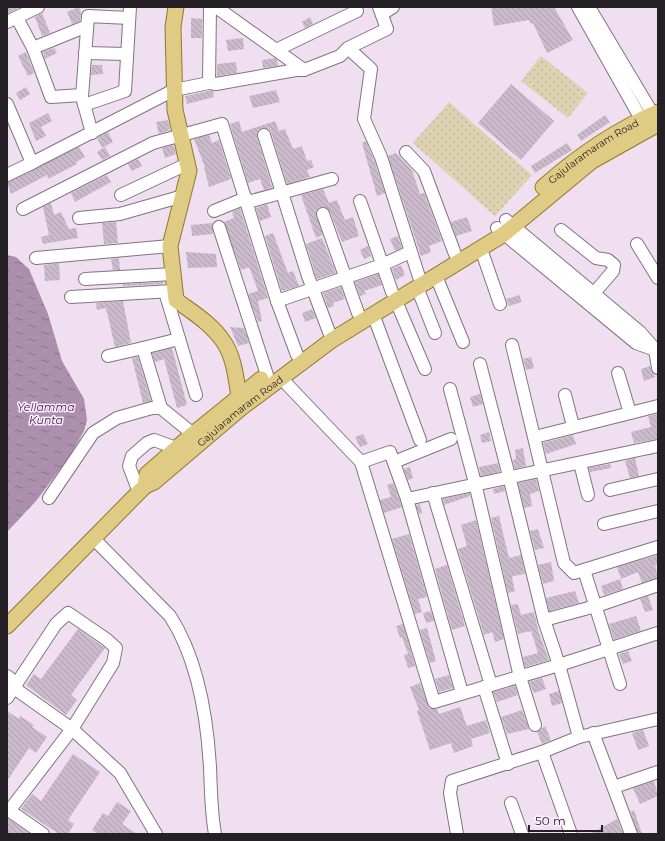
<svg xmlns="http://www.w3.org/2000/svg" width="665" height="841" viewBox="0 0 665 841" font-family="Montserrat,sans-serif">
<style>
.grass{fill:url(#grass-dots)}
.water{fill:url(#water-ripples)}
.building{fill:url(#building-back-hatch)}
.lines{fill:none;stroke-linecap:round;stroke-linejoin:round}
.minor-casing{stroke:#837383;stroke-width:14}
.major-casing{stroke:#90792c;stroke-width:17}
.minor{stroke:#fff;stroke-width:12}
.major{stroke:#dfcb83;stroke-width:15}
.labels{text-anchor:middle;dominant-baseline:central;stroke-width:3;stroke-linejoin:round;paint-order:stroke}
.street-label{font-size:10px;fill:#251f26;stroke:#feecff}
.water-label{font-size:11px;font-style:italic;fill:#401943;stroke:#feecff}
</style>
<defs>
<pattern id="grass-dots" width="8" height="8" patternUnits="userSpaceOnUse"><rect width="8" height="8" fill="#dcd3b3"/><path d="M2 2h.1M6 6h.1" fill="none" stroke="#bdb59a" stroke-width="1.8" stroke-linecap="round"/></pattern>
<pattern id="water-ripples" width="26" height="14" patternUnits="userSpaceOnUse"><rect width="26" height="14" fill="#ac8ead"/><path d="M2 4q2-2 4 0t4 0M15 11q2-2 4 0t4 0" fill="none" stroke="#8c738d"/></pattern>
<pattern id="building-back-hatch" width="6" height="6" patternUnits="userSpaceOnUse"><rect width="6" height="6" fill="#cbb9cc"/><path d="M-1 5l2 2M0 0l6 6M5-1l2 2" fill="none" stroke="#ae9faf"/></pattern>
</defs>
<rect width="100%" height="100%" fill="#f0def1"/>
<g class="grass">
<path d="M541,56L588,93L568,118L521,81Z"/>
<path d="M449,102L532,175L495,216L413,143Z"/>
</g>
<path class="water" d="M7,255L16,257L29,269L48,314L62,361L84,399L87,420L84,431L70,456L36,501L7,532Z"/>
<g class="building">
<path d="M7,7H20L7,14Z"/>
<path d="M79,7L81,13L80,21L72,24L67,12Z"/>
<path d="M491,7H554L573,40L547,53L533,23L531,24L529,20L494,26Z"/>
<path d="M42,13L50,33L42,36L35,17Z"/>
<path d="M310,17L313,24L305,28L302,22Z"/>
<path d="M191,18L202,19V38H191Z"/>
<path d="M243,38L244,49L228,51L226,40Z"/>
<path d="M54,48L57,53L45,59L43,52Z"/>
<path d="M26,52L34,73L28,76L18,56Z"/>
<path d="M275,58L277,60L278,66L263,68L262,60Z"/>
<path d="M236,62L237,73L217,76V64Z"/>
<path d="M92,65H102L103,74L91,75Z"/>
<path d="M511,84L554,121L521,160L478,123Z"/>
<path d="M26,87L30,94L20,100L16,93Z"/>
<path d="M276,90L280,102L253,108L249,96Z"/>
<path d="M209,91H213L214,97L187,104L185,96Z"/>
<path d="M48,113L52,121L41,127L46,136L36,141L29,123Z"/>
<path d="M605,115L610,122L581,141L577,135Z"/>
<path d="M168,120L170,130L159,134L156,122Z"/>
<path d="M239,121L242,132L275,121L279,131L285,129L293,149L302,146L307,161L311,160L314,167L307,170L310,177L287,184L271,132L269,129L262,128L258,130L257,137L272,187L264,190L260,179L248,183L230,124Z"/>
<path d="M108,132L113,142L102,148L97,138Z"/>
<path d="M209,135L212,143L219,140L231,179L209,187L204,167H205L194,139Z"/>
<path d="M366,141L374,160L385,193L377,196L362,143Z"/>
<path d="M567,143L572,150L535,173L531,166Z"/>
<path d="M173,145L176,154L165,158L162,148Z"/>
<path d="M79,147L85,157L76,162L77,164L48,179L47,175L11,194L7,182Z"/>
<path d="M105,147L110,156L102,160L97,152Z"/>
<path d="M396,153L412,170L420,194L424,193L442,241L429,246L431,252L421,256L388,156Z"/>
<path d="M138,159L142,166L132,171L128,164Z"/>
<path d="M107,175L111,182L75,202L71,193Z"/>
<path d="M323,189L329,203L337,200L345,220L353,217L359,236L342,242L330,212L324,207L318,209L316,212L323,235L316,238L301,195Z"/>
<path d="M51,203L54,215L61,212L69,229L76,228L78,238L43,244L41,237L49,235L43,207Z"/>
<path d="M267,204L271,217L260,221L256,208Z"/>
<path d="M240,208L268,298L258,301L262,321L258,322L248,294L258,291L253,277L249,267L241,270L224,222L234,218L232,212Z"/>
<path d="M467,217L472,231L456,236L451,222Z"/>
<path d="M116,222L118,243L104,244L102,223Z"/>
<path d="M212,223L213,234L192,236L191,225Z"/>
<path d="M273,233L288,273L293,271L299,286L282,291L265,236Z"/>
<path d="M398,236L402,248L395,251L390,239Z"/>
<path d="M322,238L336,273L317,279L306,244Z"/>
<path d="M368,246L371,256L364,259L360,250Z"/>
<path d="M186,252L216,254L217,267L188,268Z"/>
<path d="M119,258L120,270H113L111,259Z"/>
<path d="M59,263L60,280L45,281L44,265Z"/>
<path d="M401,265L405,275L396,280L392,269Z"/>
<path d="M378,274L382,285L364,291L366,294L360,296L355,282Z"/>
<path d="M163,282V284L123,286V284Z"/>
<path d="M341,287L345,299L333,303L334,306L328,308L323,293Z"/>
<path d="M519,295L522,302L509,306L506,299Z"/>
<path d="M123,301L131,343L115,347L106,308L97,310L96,303Z"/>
<path d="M312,309L316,318L305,322L302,313Z"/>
<path d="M230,327L244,328L249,343L238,346Z"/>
<path d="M172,348L187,405L177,408L164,359L155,362L152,353Z"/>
<path d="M138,357L151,401L143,403L132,358Z"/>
<path d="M531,357L534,368L526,370L523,359Z"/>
<path d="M650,366L655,377L644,381L641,369Z"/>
<path d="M480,394L483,404L473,407L470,397Z"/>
<path d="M658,414V439L634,443L631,432L651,427L648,416Z"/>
<path d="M489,432L491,441L482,443L480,435Z"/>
<path d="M363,434L368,444L360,447L355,437Z"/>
<path d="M573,435L576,444L546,454L543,443Z"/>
<path d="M523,448L526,466L515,469L513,460L516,459L515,450Z"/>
<path d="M635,458L639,476L630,478L625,461Z"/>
<path d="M498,463L500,472L481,476L479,467Z"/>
<path d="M610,464L611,468L590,472L589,468Z"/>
<path d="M410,467L413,478L408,480L404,469Z"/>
<path d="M536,479L539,491L530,494L532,506L524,508L518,483Z"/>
<path d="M393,483L402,507L384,513L380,500L391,497L387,485Z"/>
<path d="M504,486L505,491L494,494L493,489Z"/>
<path d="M470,493V496L444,505L443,499Z"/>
<path d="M420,504L422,513L419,514L416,505Z"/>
<path d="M499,516L509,558L521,555L525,574L513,576L512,578L515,591L508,593L491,518Z"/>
<path d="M476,520L504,639L495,642L492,632L484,635L458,549L467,546L461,525Z"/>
<path d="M538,529L544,548L535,550L530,531Z"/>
<path d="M409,534L427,597L418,599L422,612L415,614L392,539Z"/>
<path d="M658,555V564L655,565L658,578L642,583L638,572L621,579L617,567Z"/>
<path d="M551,562L554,581L543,584L538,565Z"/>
<path d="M447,565L465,626L452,630L435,569Z"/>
<path d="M620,579L623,589L604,595L601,586Z"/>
<path d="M575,591L579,603L549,611L546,598Z"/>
<path d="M648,596L653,610L645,612L640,599Z"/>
<path d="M518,604L521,615L534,612L539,633L549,660L525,667L523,657L538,653L531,631L518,634L511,605Z"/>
<path d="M431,611L434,621L426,623L423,613Z"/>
<path d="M636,616L641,631L614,639L609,624Z"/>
<path d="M403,624L415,666L408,668L404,655L408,654L402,637L400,638L396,626Z"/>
<path d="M427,628L436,661L430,663L420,630Z"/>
<path d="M78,629L105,648L71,695L77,700L66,715L26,685L34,674L41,679Z"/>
<path d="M628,651L632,661L623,664L619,654Z"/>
<path d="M449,675L453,688L439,692L435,679Z"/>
<path d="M542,678L546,689L534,693L529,682Z"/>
<path d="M420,683L429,708L437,709L439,714L460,707L467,726L486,720L490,733L471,739L473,746L454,753L451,743L430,750L417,711L419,710L410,687Z"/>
<path d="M515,686L518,695L497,702L493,692Z"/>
<path d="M559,691L562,703L552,706L549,694Z"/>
<path d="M522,710L529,729L507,734L501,717Z"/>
<path d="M7,711L19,719L20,716L34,725L32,727L47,737L36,753L29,748L7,781Z"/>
<path d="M545,726L551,740L542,744L537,732Z"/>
<path d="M643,730L649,746L638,750L632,733Z"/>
<path d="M73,754L100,772L68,820L74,824L68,834H59L21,809L32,794L41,801Z"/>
<path d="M654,781L658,796L640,804L633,788Z"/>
<path d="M117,802L131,811L122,824L137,834H98L92,830L103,813L108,816Z"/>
<path d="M634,810L642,834H638L631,812Z"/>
<path d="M7,818L30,834H7Z"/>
<path d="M617,819L623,834H590Z"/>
</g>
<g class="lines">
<defs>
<g id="minor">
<path d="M216,7L304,70"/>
<path d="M578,7L645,126"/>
<path d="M589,7L657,121"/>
<path d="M382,14L393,7"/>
<path d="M17,18L33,48"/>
<path d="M7,22L38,7"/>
<path d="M348,48L371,69L364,119L381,157L419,277"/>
<path d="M276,50L357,11"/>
<path d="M85,53L127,54"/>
<path d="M209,83L210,7"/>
<path d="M82,95L51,97L33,48L87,26"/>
<path d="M7,104L32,163L174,90L209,83L216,84L296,70H304L340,56L348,48L387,29L379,7"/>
<path d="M84,105L125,91L130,7"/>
<path d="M92,133L82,97L88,16L129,18"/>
<path d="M264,135L308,276L329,332"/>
<path d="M406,152L424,171L455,254"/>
<path d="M7,175L32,163"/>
<path d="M121,195L187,164"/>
<path d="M360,201L392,292"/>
<path d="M248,202L332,179"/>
<path d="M23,209L153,143L222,124L277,301"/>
<path d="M214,211L246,198"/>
<path d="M323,214L358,313"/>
<path d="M79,218L120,214L183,196"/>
<path d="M506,220L640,332L654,348"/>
<path d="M219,227L267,375"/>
<path d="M497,228L636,343L658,351"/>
<path d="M561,230L596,258L608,260L614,265L613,271L589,299"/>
<path d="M637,244L658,278"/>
<path d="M481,249L500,304"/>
<path d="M36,258L170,246"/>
<path d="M436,276L463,342"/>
<path d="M85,279L173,274"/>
<path d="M417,287L435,333"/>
<path d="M165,292L196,395"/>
<path d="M71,297L172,291"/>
<path d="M396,301L425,369"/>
<path d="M373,314L420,440"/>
<path d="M512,345L564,563L574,573L658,547"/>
<path d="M655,349L658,368"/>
<path d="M297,355L277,301L382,265L410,252"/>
<path d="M108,356L143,348"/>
<path d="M480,364L509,476L544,620L596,606L658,585"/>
<path d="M618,373L630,413"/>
<path d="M281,378L361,462L434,702L559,665L579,737"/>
<path d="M450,389L475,483L520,677L535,725"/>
<path d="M565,395L573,426"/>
<path d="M161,408L143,348L179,339"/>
<path d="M535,437L658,406"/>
<path d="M361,462L390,452L407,499L462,693"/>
<path d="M394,462L451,439"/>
<path d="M580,463L588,495"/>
<path d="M610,490L658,479"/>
<path d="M139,492L129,466L132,456L147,443L154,440L176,448"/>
<path d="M433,493L491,685"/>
<path d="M49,498L93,433L117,418L152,408H161L193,434"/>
<path d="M407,499L658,446"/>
<path d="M604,524L658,511"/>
<path d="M93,538L170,616C198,659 207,716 210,767C211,790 211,812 215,834"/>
<path d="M584,570L620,684"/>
<path d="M544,620L559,665L658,633"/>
<path d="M7,676L17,684"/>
<path d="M484,687L508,764"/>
<path d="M7,698L56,624L68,613L106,639L116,648L113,663L72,729L120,773L156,834"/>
<path d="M593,733L631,834"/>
<path d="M542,752L571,834"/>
<path d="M614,787L658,772"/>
<path d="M511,803L522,834"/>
<path d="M7,809L43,834"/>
<path d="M9,811L72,729L14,688"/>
<path d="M457,834L450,793L452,781L542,752L579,737L658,719"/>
</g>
<g id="major">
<path d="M176,7L173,27L175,110L189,171L170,246L176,300C192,312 212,324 223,341C234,356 236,378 239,397"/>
<path id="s1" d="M543,187C577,157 616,130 658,112"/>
<path d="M145,486L147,474L193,434L261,379"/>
<path id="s2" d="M7,626L145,486L154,482L241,408L332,340L504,234L592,161L658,124"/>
</g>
</defs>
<use href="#minor" class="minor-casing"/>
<use href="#major" class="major-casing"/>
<use href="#minor" class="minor"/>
<use href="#major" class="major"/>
</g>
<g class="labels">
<g class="street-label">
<text stroke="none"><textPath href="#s1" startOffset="62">Gajularamaram Road</textPath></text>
<text stroke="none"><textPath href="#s2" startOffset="318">Gajularamaram Road</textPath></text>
</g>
<g class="water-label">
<text x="46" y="407">Yellamma<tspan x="46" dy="13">Kunta</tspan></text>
</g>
</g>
<rect width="665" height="841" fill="none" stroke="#251f26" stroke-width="16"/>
<path d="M529 825v6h73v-6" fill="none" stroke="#251f26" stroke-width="2"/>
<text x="535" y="825" font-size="12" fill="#251f26" stroke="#feecff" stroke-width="3" paint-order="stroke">50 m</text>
</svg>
